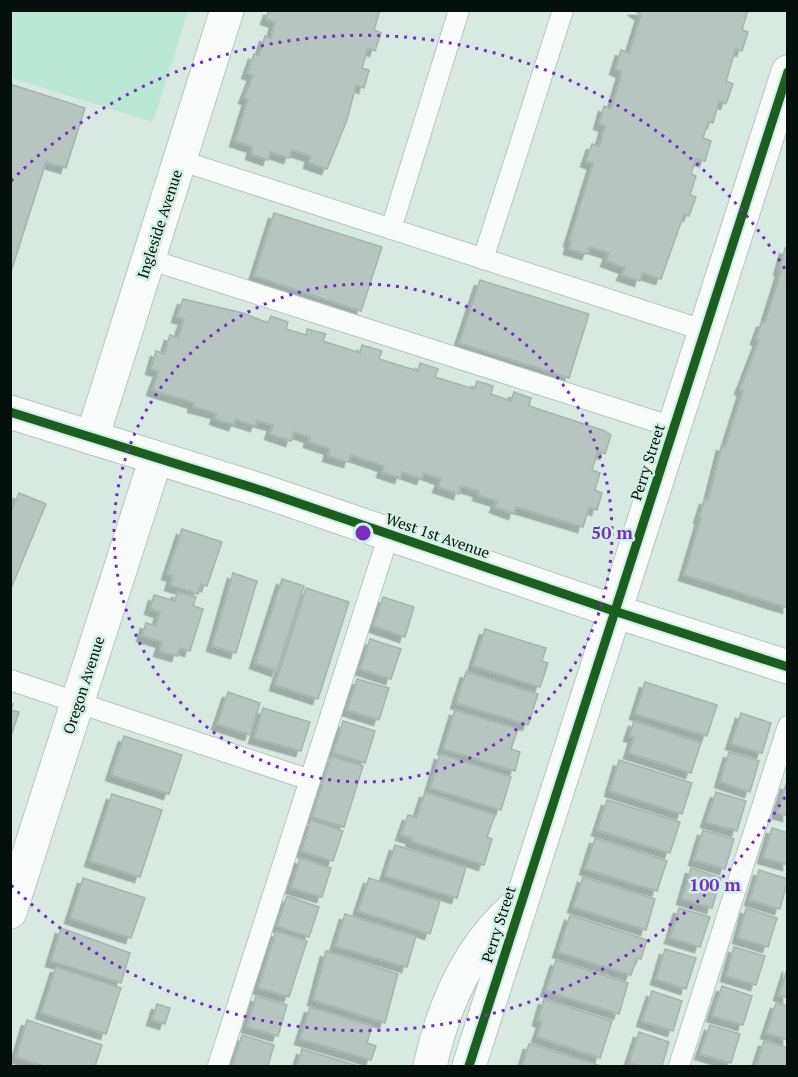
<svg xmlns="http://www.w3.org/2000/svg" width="798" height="1077" viewBox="0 0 798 1077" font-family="'PT Serif',serif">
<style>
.green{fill:#bbe7d5}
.building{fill:#b7c4bf;stroke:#a6b4ae;stroke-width:1.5;filter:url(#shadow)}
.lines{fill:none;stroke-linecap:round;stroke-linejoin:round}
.lane-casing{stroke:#b7c5bf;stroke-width:22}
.street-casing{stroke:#b7c5bf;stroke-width:35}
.lane{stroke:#f9fcfb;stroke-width:20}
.street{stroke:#f9fcfb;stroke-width:33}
.cycleway-casing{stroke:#d1f0e3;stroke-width:13}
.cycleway{stroke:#1b5e20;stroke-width:9}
.ring{fill:none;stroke:#7b2cbf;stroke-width:3;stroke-dasharray:3 6}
.labels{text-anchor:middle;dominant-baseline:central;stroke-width:5;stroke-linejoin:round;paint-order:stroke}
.street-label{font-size:15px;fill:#05100c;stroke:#d1f0e3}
.centre{fill:#7b2cbf;stroke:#d1f0e3;stroke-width:3}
.ring-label{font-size:18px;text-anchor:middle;font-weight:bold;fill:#7b2cbf;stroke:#d1f0e3;stroke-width:5;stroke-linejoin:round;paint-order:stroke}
</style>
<defs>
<filter id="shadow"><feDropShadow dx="-5.5" dy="5.5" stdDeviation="0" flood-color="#0004"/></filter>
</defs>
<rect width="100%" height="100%" fill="#d8e9e2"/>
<path class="green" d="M10,11H188L153,122L11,78Z"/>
<g class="building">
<path d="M269,10H380L374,30L381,33L375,51L368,48L362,68L369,70L364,88L356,85L347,120L327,169L309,163L311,156L292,150L289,158L271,152L268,160L251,154L253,147L235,141L248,99L244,98L253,75L247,73L254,54L259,56L265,36L271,38L275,22L266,19Z"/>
<path d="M634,10H748L742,30L748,32L742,51L736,48L726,81L733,84L726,104L719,101L713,123L708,122L703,138L711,141L705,161L696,159L691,174L696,176L690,195L696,197L689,216L684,214L661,279L642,273L640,281L622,275L625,268L606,261L609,253L590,247L587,254L569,249L571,241H569L593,164L586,161L592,144L599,146L605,126L599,124L604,106L611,109L622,72L615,69L621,50L629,53L641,15Z"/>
<path d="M10,84L85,108L66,168L46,162L10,275Z"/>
<path d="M274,213L382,247L361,311L254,276Z"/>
<path d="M785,248L788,249V608L684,575L701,518H699L705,499L708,500L722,445L725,447L743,390L740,389L759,340L756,339L762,322H765L781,271L779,270Z"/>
<path d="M480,280L589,314L569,378L459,343Z"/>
<path d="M183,299L243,313L268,323L271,316L288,322L286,329L306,335L307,329L326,334L323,341L360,353L362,345L382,351L379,359L418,371L420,363L438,369L435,377L474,389L477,381L493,386L491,394L511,401L514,392L531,398L529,406L605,431L611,435L605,454L598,451L592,470L600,473L595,490L602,493L597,510L589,508L583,527L516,507L514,514L495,507L497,501L478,495L479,491L461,486L459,494L438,487L441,479L424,473L422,479L402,472L400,478L382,472L384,466L351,455L349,462L328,456L330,449L309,442L310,437L294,432L291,441L270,434L273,425L257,421L256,426L236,420L234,425L215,419L217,413L193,407L194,403L152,390L159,371L151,369L156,351L164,354L170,335L178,338L184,319L177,317Z"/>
<path d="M19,493L46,504L10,591V514Z"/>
<path d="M182,529L222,542L207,586L201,584L198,594L170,585L173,576L167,574Z"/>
<path d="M233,573L257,581L236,653L212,646Z"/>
<path d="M282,579L304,586L277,671L255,663Z"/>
<path d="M306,588L349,602L318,699L275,685Z"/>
<path d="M177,592L196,597L193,606L203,609L190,651L180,648L177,656L159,651L162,642L142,636L146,623L156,626L160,612L150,609L154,595L175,601Z"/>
<path d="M383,597L414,607L405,637L373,626Z"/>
<path d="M485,629L546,648L542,661L548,663L540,687L473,666Z"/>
<path d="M370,639L401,649L391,679L360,669Z"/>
<path d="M466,672L538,694L528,725L456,703Z"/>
<path d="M357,679L389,688L379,720L347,710Z"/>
<path d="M645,682L717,705L707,736L635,714Z"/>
<path d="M228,692L260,703L250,735L217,724Z"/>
<path d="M10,704H13L11,710L19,712L11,736Z"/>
<path d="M263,708L310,722L301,751L254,738Z"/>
<path d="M455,710L518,729L511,749L520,752L515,771L443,749Z"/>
<path d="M741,713L771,723L762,753L731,744Z"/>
<path d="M343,721L375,731L365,763L333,753Z"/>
<path d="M634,721L701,743L691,773L629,753L634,737L629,736Z"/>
<path d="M124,736L182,755L169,794L111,775Z"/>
<path d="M729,752L759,761L750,792L720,782Z"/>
<path d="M440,754L511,777L501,810L430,788Z"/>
<path d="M331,756L363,766L344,827L312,817Z"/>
<path d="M619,760L692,783L682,814L610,791Z"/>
<path d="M786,784H788V816L777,813Z"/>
<path d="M425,792L495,815L487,837L492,839L484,865L411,841L412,838L401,835L408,815L417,817Z"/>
<path d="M716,792L746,801L737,831L706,822Z"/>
<path d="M112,794L162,810L140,877L90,861Z"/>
<path d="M607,800L680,822L670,853L597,830Z"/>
<path d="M311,820L343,831L333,861L301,851Z"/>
<path d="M772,828L788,833V865L763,858Z"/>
<path d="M703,830L734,839L725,869L694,860Z"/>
<path d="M595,838L667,861L657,891L585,869Z"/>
<path d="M395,845L466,867L457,898L385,876Z"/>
<path d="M300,858L331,868L322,897L291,888Z"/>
<path d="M691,868L721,878L712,908L682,899Z"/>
<path d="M759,870L788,879L780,909L750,900Z"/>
<path d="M583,877L655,899L646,930L573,907Z"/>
<path d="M83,878L145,898L131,938L70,918Z"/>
<path d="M369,878L440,901L430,934L358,911Z"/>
<path d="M287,896L319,907L309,937L277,926Z"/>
<path d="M679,908L710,917L700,947L670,938Z"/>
<path d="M746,908L777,918L768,947L738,938Z"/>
<path d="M345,914L416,936L407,967L335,946Z"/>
<path d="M570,915L647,940L641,959L637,958L631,975L558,952Z"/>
<path d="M61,928L130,953L121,983L51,961Z"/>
<path d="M276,931L307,941L289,997L258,988Z"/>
<path d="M734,947L765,956L756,985L726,976Z"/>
<path d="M665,949L696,958L686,989L656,979Z"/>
<path d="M326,951L398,974L385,1023L313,1000Z"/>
<path d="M556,960L628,983L619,1014L546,991Z"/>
<path d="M788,966V998L779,995Z"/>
<path d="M56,967L121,988L106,1034L41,1013Z"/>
<path d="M722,986L752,996L743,1025L712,1016Z"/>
<path d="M652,991L682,1001L673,1031L642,1021Z"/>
<path d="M256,996L287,1005L278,1036L247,1027Z"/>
<path d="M544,999L612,1021L600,1058L537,1037L542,1022L538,1020Z"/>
<path d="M776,1003L788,1006V1040L766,1033Z"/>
<path d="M157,1004L170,1008L165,1024L152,1020Z"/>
<path d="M310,1007L372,1026L367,1043L376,1046L371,1060L300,1039Z"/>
<path d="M27,1020L102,1045L95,1066H44L16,1057Z"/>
<path d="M710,1025L740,1034L731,1063L700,1054Z"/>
<path d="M639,1032L669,1042L662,1066H640L629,1063Z"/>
<path d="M242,1035L274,1045L268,1066H232Z"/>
<path d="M764,1041L788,1048V1066H756Z"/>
<path d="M529,1044L540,1047L601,1066H522Z"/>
<path d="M302,1049L358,1066H297Z"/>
</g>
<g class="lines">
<defs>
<g id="lane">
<path d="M179,160L703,330"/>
<path d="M391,229L459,10"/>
<path d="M148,259L673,427"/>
<path d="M483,259L563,10"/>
<path d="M10,680L310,780"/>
<path d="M218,1066L389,534"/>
<path d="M679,1066L788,726"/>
</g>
<g id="street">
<path d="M10,412L263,491L614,611L788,667"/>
<path d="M92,438L227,10"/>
<path d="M10,912L156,458"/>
<path d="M430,1066C443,1007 468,948 515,907"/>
<path d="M469,1066L788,72"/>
</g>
</defs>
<use href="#lane" class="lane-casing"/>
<use href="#street" class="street-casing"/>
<use href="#lane" class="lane"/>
<use href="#street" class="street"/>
<defs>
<g id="cycleway">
<path d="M10,412L263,491L614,611L788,667"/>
<path d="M469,1066L788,72"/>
</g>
</defs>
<use href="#cycleway" class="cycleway-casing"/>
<use href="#cycleway" class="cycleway"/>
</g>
<g class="ring">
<circle cx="363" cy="533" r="249"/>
<path d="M785 797A498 498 0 0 1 11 885M11 181A498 498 0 0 1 785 269"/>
</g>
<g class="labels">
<g class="street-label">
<text transform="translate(159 224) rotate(-72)">Ingleside Avenue</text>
<text transform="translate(647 462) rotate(-72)">Perry Street</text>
<text transform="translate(438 535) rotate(19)">West 1st Avenue</text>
<text transform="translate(83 685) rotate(-72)">Oregon Avenue</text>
<text transform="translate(498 924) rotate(-72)">Perry Street</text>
</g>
</g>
<circle cx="363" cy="533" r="9" class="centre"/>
<g class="ring-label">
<text x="612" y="539">50 m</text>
<text x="715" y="891">100 m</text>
</g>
<rect width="798" height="1077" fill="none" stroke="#05100c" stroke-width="24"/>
</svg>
